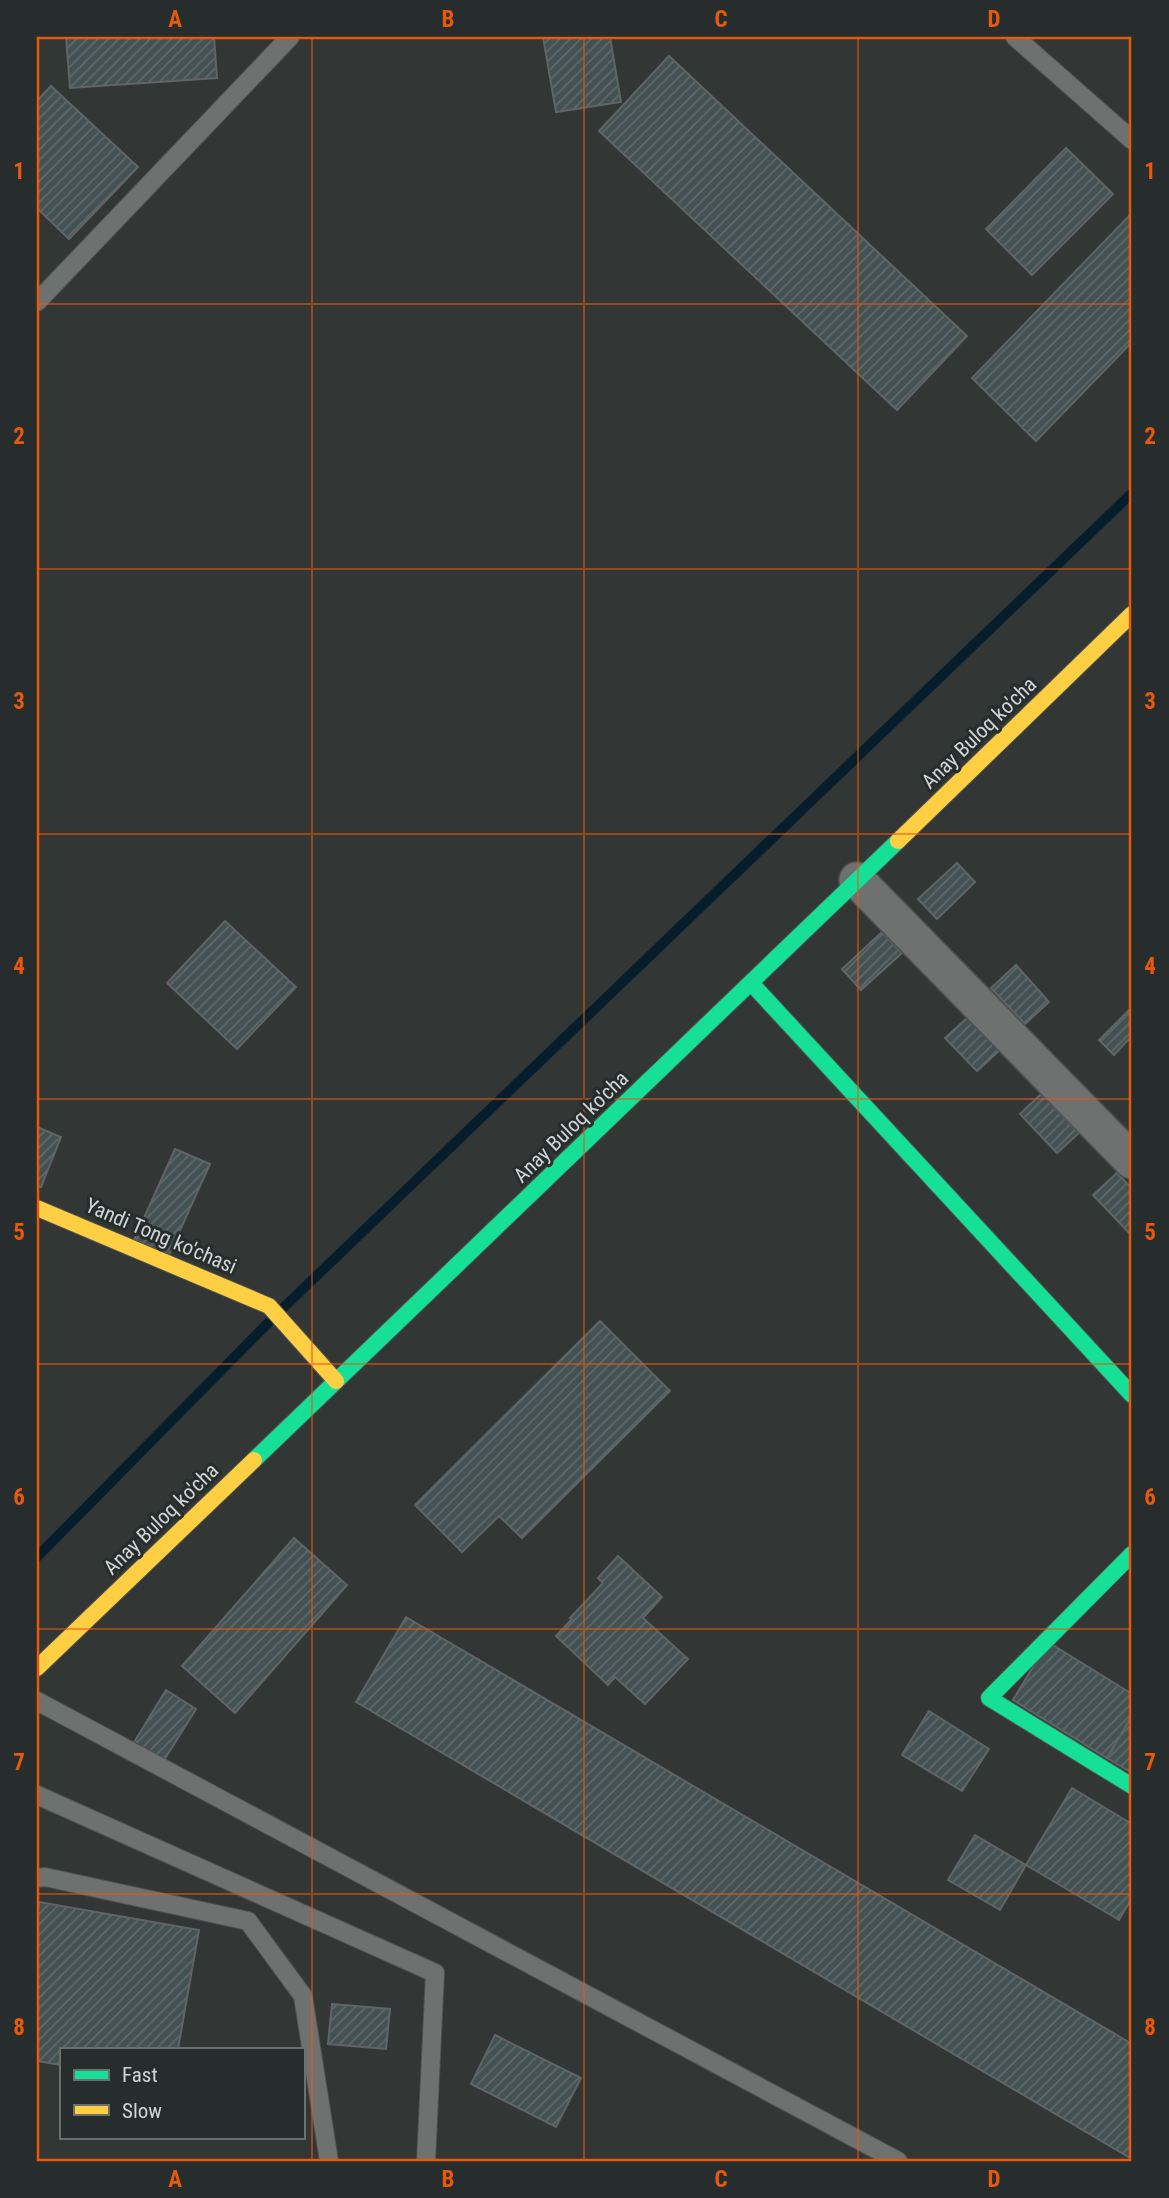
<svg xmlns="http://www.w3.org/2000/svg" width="1169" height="2198" viewBox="0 0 1169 2198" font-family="'Roboto Condensed',sans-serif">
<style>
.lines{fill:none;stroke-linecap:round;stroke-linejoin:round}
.stream{stroke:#061e2c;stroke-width:10}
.building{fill:url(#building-hatch);stroke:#616464;stroke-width:2}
.lane-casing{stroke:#4e5151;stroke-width:20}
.street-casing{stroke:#4e5151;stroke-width:38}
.fast-casing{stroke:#4e5151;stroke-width:18}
.slow-casing{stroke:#4e5151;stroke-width:18}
.lane{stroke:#6e7170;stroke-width:18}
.street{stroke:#6e7170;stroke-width:35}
.fast{stroke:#16e098;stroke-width:16}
.slow{stroke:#ffcf43;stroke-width:16}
.grid{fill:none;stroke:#e8590c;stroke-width:2;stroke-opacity:0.55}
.labels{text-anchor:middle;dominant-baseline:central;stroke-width:6;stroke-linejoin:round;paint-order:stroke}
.street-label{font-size:21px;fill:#d1d4d4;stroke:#272d2c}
.neatline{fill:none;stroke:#e8590c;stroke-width:2.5}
.grid-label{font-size:23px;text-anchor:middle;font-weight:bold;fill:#e8590c}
</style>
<defs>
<pattern id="building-hatch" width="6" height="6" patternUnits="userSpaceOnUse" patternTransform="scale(1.75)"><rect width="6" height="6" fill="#445153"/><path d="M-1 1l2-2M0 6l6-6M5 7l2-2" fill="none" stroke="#5e696b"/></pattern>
</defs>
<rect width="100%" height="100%" fill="#323635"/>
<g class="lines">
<g class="stream">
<path d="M282,1309L1132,493"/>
<path d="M37,1557L271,1320"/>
</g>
</g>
<g class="building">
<path d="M66,37H214L217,78L70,88Z"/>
<path d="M543,37H610L621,102L556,112Z"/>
<path d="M669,56L967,336L897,410L599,131Z"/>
<path d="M51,86L138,167L69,239L37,208V101Z"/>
<path d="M1066,148L1113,194L1032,275L986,229Z"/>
<path d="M1132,213V342L1036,441L972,378Z"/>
<path d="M957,863L975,882L937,919L918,899Z"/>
<path d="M225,921L296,987L237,1049L167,983Z"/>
<path d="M882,932L902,953L861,990L842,969Z"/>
<path d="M1016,965L1049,1002L1025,1024L991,988Z"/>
<path d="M1132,1007V1043L1129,1039L1114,1055L1099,1040Z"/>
<path d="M968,1017L1000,1050L977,1071L945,1038Z"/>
<path d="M1041,1094L1079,1133L1057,1153L1020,1114Z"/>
<path d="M37,1127L61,1137L41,1187L37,1186Z"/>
<path d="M175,1149L210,1164L169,1255L134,1240Z"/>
<path d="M1117,1173L1132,1189V1236L1093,1195Z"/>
<path d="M600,1321L670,1391L522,1538L499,1516L462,1552L415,1505Z"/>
<path d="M294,1538L347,1585L235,1713L182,1666Z"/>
<path d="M618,1556L662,1597L643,1618L688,1659L645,1704L615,1677L608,1685L556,1636L572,1619L570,1618L603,1583L598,1578Z"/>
<path d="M406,1617L1132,2044V2159L356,1702Z"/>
<path d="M1048,1642L1132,1694V1716L1107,1758L1013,1700Z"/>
<path d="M166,1690L196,1709L163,1762L133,1744Z"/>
<path d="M929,1711L989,1749L962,1791L902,1755Z"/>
<path d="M1132,1716V1773L1107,1758Z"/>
<path d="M1072,1788L1132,1824V1898L1119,1920L1026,1865Z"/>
<path d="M975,1835L1026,1865L1000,1910L948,1880Z"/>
<path d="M39,1902L199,1930L178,2049H61V2065L37,2061V1917Z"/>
<path d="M332,2004L390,2009L386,2049L328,2044Z"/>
<path d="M495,2035L581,2078L556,2127L471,2084Z"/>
</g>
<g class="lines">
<defs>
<g id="lane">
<path d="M1015,37L1132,140"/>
<path d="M37,302L290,37"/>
<path d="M37,1701L898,2161"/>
<path d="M37,1795L435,1973L426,2161"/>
<path d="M37,1878L45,1877L248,1921L303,1996L329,2161"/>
</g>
<path id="street" d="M857,880L1132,1161"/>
<g id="fast">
<path d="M751,983L1132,1395"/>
<path d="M254,1460L898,841"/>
<path d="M1132,1554L989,1698L1132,1786"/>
</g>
<g id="slow">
<path d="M898,841L1132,614"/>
<path d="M37,1208L269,1306L336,1381"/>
<path d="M37,1668L254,1460"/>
</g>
</defs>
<use href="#lane" class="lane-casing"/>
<use href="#street" class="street-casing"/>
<use href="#fast" class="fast-casing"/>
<use href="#slow" class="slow-casing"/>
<use href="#lane" class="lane"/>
<use href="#street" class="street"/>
<use href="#fast" class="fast"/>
<use href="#slow" class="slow"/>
</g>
<path class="grid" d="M312,37V2161M584,37V2161M858,37V2161M37,304H1132M37,569H1132M37,834H1132M37,1099H1132M37,1364H1132M37,1629H1132M37,1894H1132"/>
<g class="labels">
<g class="street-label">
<text transform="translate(979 733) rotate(-44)">Anay Buloq ko'cha</text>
<text transform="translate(571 1127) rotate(-44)">Anay Buloq ko'cha</text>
<text transform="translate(161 1236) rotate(23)">Yandi Tong ko'chasi</text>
<text transform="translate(161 1519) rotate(-44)">Anay Buloq ko'cha</text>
</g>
</g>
<rect width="1169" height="2198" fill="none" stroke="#272d2c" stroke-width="77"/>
<rect x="60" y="2048" width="245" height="91" fill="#272d2c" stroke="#6b706f" stroke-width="2"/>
<rect x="74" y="2070" width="35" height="10" fill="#16e098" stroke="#6b706f" stroke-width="2"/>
<text x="122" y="2082" font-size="21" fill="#d1d4d4">Fast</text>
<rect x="74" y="2105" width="35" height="10" fill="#ffcf43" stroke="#6b706f" stroke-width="2"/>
<text x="122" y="2118" font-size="21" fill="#d1d4d4">Slow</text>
<rect x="38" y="38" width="1092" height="2122" class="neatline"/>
<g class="grid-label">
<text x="175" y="27">A</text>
<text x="448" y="27">B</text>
<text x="721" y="27">C</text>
<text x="994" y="27">D</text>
<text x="19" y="179">1</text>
<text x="1150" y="179">1</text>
<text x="19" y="444">2</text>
<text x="1150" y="444">2</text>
<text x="19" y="709">3</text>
<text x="1150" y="709">3</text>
<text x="19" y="974">4</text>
<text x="1150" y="974">4</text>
<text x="19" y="1240">5</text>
<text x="1150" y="1240">5</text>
<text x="19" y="1505">6</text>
<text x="1150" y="1505">6</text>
<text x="19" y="1770">7</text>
<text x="1150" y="1770">7</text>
<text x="19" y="2035">8</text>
<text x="1150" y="2035">8</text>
<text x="175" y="2187">A</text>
<text x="448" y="2187">B</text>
<text x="721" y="2187">C</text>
<text x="994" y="2187">D</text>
</g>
</svg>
